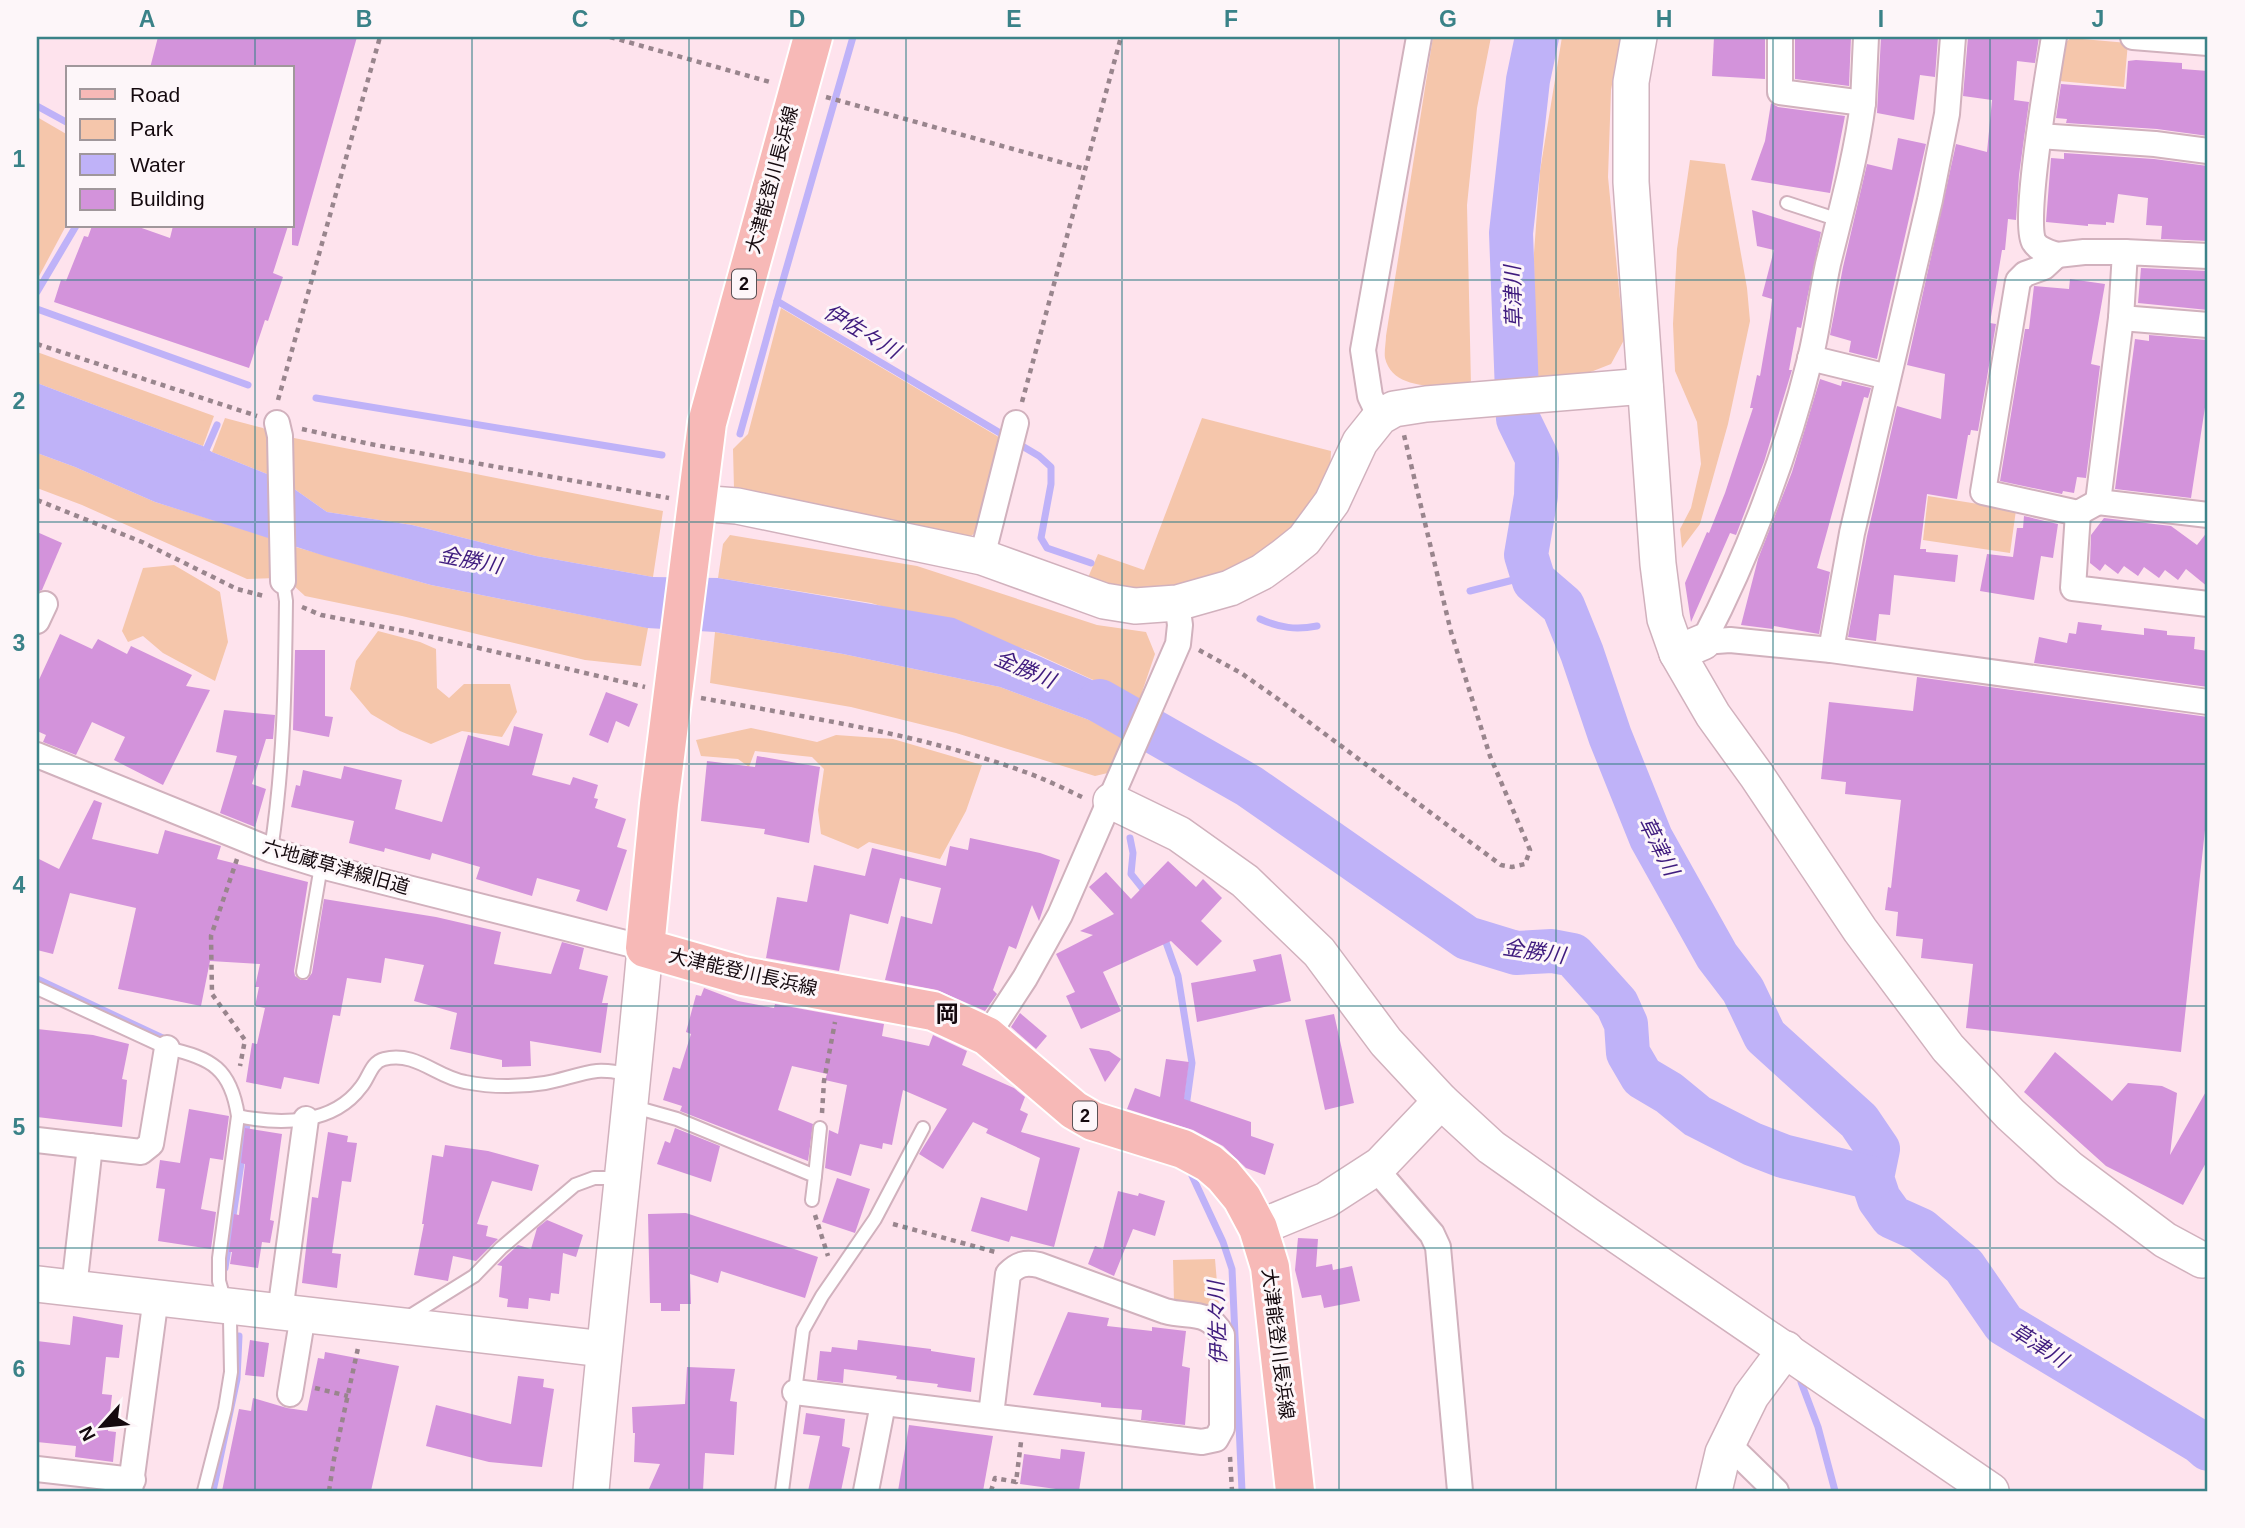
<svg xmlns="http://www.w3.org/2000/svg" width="2245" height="1528" viewBox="0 0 2245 1528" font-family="Arial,'Noto Sans JP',sans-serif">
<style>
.green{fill:#f5c6ab}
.water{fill:#bfb2f8}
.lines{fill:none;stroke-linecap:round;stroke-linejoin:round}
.stream{stroke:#bfb2f8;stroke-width:7}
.river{stroke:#bfb2f8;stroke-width:44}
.building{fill:#d393db}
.lane-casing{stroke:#d1b1bd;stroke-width:16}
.street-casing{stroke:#d1b1bd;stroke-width:28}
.secondary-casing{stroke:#d1b1bd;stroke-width:38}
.primary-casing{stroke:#fff;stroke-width:42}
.path{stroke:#99858d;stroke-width:4.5;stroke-dasharray:5 5;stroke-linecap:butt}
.lane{stroke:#fff;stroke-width:12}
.street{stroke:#fff;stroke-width:24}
.secondary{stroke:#fff;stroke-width:35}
.primary{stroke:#f7b9b7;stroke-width:38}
.grid{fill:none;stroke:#3a8288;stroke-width:2;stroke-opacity:0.55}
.labels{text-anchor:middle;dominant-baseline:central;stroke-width:6;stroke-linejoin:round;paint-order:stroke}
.shield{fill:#fdf6f9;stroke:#5a5054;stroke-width:2}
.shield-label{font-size:18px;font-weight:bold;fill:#14090e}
.street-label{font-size:19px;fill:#14090e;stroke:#fdf6f9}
.water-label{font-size:21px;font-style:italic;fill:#3f1b7e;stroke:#fdf6f9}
.quarter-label{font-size:23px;font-weight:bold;fill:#14090e;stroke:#fdf6f9}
.neatline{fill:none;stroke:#3a8288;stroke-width:2.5}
.grid-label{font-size:23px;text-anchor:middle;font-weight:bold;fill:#3a8288}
</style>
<rect width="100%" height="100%" fill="#fee3ed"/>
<g class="green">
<path d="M1433,37H1491L1477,108L1467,205L1471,385C1446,386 1393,393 1385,358C1384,352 1386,342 1386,336Z"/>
<path d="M1562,37H1621L1611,90L1608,177L1624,340L1611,364L1583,375L1535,379L1534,253L1540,171Z"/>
<path d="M2071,38L2128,43L2124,87L2059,81L2062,45Z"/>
<path d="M37,117L68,135V222L37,280Z"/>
<path d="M1690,160L1725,164L1747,288L1750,321L1728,424L1700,524L1682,548L1680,529L1691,508L1701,464L1697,422L1675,371L1673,324L1677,249Z"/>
<path d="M781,308L1002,439L979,529L969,538L734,489L733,449L748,434Z"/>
<path d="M37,352L214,416L203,446L37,383Z"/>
<path d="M225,418L263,428L270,434L272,476L212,452Z"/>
<path d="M1202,418L1331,451L1330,472L1304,517L1275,545L1207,581L1144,592L1087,580L1098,554L1144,570Z"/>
<path d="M289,437L663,511L653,577L536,556L412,525L327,512L290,486Z"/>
<path d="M37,453L75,467L155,502L271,538L277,578L247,579L82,505L37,488Z"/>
<path d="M1928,496L2016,510L2010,553L1923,540Z"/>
<path d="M730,535L917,566L1097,625L1146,632L1155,654L1139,701L1030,651L871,603L718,578L723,544Z"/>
<path d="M292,546L431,585L648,628L641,666L585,660L402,616L305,596L293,585Z"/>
<path d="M174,565L220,592L228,642L215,681L163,653L143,636L128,642L122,631L143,568Z"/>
<path d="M378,631L420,642L436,649L437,688L449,698L464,684H510L517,712L502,737L462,731L431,744L400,731L371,714L350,689L356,661Z"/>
<path d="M715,632L843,654L1000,687L1127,734L1112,772L1095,776L956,733L851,707L710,683Z"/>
<path d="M751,728L817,742L836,735L893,739L982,765L966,811L940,859L869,842L858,849L821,834L818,810L824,769L812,757L755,751L749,767L738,759L701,756L696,740Z"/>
<path d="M1215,1259L1219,1306L1174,1302L1173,1260Z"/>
</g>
<path class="water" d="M37,383L203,446L212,452L272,476L290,486L327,512L412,525L536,556L653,577L718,578L954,618L1139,701L1127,734L1000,687L843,654L715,632L647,628L431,585L325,556L155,502L75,467L37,453Z"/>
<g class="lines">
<g class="stream">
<path d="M853,37L777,301L1039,456L1051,467V484L1041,538L1047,548L1091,563"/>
<path d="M37,106L68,123"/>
<path d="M37,292L76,226"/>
<path d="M37,309L248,385"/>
<path d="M316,398L662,455"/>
<path d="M740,434L777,301"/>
<path d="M203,457L217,425"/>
<path d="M1470,591L1525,577L1534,581"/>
<path d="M1260,619C1280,628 1296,630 1317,626"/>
<path d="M1130,838L1133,853L1131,874L1147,894"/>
<path d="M1163,934L1178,976L1192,1063L1186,1107"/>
<path d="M37,979L169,1041"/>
<path d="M1188,1167L1223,1242L1232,1269L1242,1491"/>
<path d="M225,1268L247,1124"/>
<path d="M1801,1382L1818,1427L1835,1491"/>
<path d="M213,1491L237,1379L239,1336"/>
</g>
<g class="river">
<path d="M1537,37L1528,80L1511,233L1518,419L1537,458L1536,496L1526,555L1534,581L1563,606L1582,653L1610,736L1651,838L1717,956L1743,990L1765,1036L1859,1121L1878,1149L1872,1178L1879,1199L1892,1217L1921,1230L1964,1266L2004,1324L2200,1442L2208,1449"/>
<path d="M1100,701L1249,786L1467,938L1516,953L1552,951L1573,955L1617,1004L1626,1024L1628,1053L1642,1077L1669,1093L1697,1116L1752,1144L1783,1156L1872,1178"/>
</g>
</g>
<g class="building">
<path d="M158,37H357L298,246L292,245V68H150Z"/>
<path d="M1714,37H1765V79L1712,76Z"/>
<path d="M1795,37H1851L1849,86L1795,79Z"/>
<path d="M1881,37H1938L1935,77L1920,75L1914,120L1877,113Z"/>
<path d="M1968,37H2039L2035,63L2017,61L2014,100L2029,102L2019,175L2016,220L2008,219L2005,250H2002L1990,323L1996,324L1978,431L1971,430L1970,435H1968L1957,499L1927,494L1920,549H1926V552L1958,555L1955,582L1894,575L1890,615L1879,614L1876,641L1848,637L1867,536L1897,406L1941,419L1945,374L1907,365L1956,144L1987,152L1992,100L1963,96Z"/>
<path d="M2136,60L2182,63V69L2208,71V136L2157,129L2066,123L2067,119L2056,118L2061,84L2126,89L2128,61Z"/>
<path d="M1771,103L1778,107L1845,116L1830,193L1751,180L1765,141Z"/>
<path d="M1898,138L1926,144L1877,359L1849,352L1851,341L1830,335L1843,267L1867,164L1892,170Z"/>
<path d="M2064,153L2154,159L2208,166V241L2161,239L2162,226L2146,225L2148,198L2118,194L2114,223L2106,222V225L2088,224V226L2046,222L2051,158L2064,159Z"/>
<path d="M1752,210L1821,232L1801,328L1797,327L1789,370H1792L1764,462L1736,535L1730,533L1691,622L1685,583L1707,532L1709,533L1725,493L1753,408H1750L1757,375L1760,376L1770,318L1772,299L1762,296L1774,250L1757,246Z"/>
<path d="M92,226H136L170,238L173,226H288L273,273L283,277L268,321L265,320L249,368L54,302L61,280L66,281L84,236L88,237Z"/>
<path d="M2141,268L2208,271V310L2138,303Z"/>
<path d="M2070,279L2105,284L2091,364L2100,366L2086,478L2077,477L2074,493L2063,491L2062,494L2000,481L2025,329H2029L2034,286L2069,289Z"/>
<path d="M2149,335L2208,340V388L2191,498L2115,489L2135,339L2149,341Z"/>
<path d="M1820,379L1841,386L1842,381L1871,388L1868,398L1864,397L1817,568L1830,572L1819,634L1774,626L1773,629L1741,625L1758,559L1792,472Z"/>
<path d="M2024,516L2058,524L2053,558L2041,556L2034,600L1980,591L1987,554L2013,557L2017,528H2023Z"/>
<path d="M2104,518L2171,526L2197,545L2208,531V587L2186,569L2178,580L2165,570L2159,578L2144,567L2138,576L2124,566L2118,574L2105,564L2100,571L2090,563L2091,535Z"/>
<path d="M37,532L62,543L42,590L37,592Z"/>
<path d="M2078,622L2102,625L2101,630L2144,635V628L2167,631V635L2195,637L2194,649L2208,651V687L2034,663L2039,637L2067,643L2069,633L2076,634Z"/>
<path d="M60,634L92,649L98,639L127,654L131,646L192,675L186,686L210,690L163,785L114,760L125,737L92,722L76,755L43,742L46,735L37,731V684Z"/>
<path d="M295,650H325V716L333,717L329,737L293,730Z"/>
<path d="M1917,677L2208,717V802L2181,1052L1966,1028L1973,964L1921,958L1923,939L1896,936L1898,912L1885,910L1888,887L1891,888L1901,800L1845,794L1846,782L1821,779L1829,702L1913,711Z"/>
<path d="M606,692L638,704L629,727L616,721L608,743L589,735Z"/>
<path d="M224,710L275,715L273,739H266L252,784L266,789L255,827L220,813L237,756L216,752Z"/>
<path d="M514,726L543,734L532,775L570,785L573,777L598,785L594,798L598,799L595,808L626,819L617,847L627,850L607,911L576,901L580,890L537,878L532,896L476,879L480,867L432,853L430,860L385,848L384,852L349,843L354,821L291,807L296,785L300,786L303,770L341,779L344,766L402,780L395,809L442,822L468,735L509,746Z"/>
<path d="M757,756L820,767L809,843L764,834L765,829L701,821L707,761L755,767Z"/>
<path d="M94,800L102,803L92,839L158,854L165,830L221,846L217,859L308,882L294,971L295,976L301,980H307L312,973L324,899L436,917L501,932L494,964L551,974L562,942L584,948L579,969L608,976L602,1003H608L601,1053L530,1041L531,1066L502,1067V1060L450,1049L457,1013L414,1001L424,965L385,958L381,983L347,978L340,1016L333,1015L319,1084L284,1077L281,1089L246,1082L252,1043L257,1044L265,1008L255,1006L259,987H255L260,964L210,961L201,1006L118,989L136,908L70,893L53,954L37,950V858L59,869Z"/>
<path d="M970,838L1040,853L1060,860L1039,921L1032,905L1016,949L1009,946L993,990L997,994L985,1011L937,990L885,980L901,916L932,924L941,888L900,878L888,924L850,914L839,971L766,958L777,897L807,902L814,865L865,876L872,848L946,866L950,846L968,850Z"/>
<path d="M1168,861L1196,887L1203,879L1222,898L1201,921L1222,941L1197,966L1171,941L1103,972L1121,1011L1081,1029L1066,996L1075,992L1056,954L1093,935L1080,931L1114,914L1089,887L1106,872L1131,899Z"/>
<path d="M1281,954L1291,1001L1197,1022L1191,983L1256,971L1253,960Z"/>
<path d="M704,988L738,1001L774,1008L775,1004L884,1024L882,1036L929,1046L933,1035L967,1051L962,1065L1014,1088L1025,1097L1020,1110L1028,1114L1021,1132L1080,1148L1054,1247L1011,1236L1009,1242L971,1231L981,1197L1027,1211L1040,1158L986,1133L988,1129L973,1122L943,1169L919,1154L947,1109L903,1090L892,1145L883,1143L882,1149L860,1144L851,1176L825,1168L829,1130L838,1134L847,1085L825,1080L827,1074L792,1066L778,1110L813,1124L808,1161L680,1111L682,1106L663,1100L673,1067L680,1069L691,1034L686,1032L696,995L701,996Z"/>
<path d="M1020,1013L1047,1036L1036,1049L1011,1027Z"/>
<path d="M1334,1014L1354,1103L1325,1110L1305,1020Z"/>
<path d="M37,1029L93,1035L129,1044L122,1079L127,1080L122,1127L37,1117Z"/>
<path d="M1089,1048L1109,1051L1121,1059L1105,1082Z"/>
<path d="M2055,1052L2112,1101L2128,1083L2162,1086L2177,1093L2170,1155L2208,1088V1159L2183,1205L2106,1166L2024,1092Z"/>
<path d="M1166,1059L1189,1062L1184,1099L1251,1122V1136L1274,1144L1265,1175L1246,1168L1223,1146L1193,1130L1127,1109L1135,1088L1160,1097Z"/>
<path d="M189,1109L229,1116L223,1160L210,1158L201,1209L216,1212L211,1249L158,1241L165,1189L156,1188L160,1160L180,1163Z"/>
<path d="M245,1128L282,1134L270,1220L274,1221L270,1243L262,1242L258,1268L230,1264L232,1252H229L234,1214L239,1215L245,1164L241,1163Z"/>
<path d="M675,1128L720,1146L711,1182L657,1164L665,1141L670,1143Z"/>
<path d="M328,1132L348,1136L347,1142L357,1143L351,1182L342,1181L332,1253L341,1254L337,1288L302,1283L312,1197L318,1198Z"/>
<path d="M445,1145L488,1151L539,1165L532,1191L492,1181L477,1224L488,1226L486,1236L498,1239L476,1261L453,1256L448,1281L414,1275L424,1224H422L432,1155L443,1157Z"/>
<path d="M837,1178L870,1189L855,1233L822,1222Z"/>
<path d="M1118,1191L1138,1196L1139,1193L1165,1201L1155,1236L1133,1229L1114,1276L1088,1264L1095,1246L1103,1249Z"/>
<path d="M686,1213L818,1257L805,1298L721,1271L718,1283L690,1274L691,1304H680V1311H661V1303H650L648,1214Z"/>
<path d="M547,1220L583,1235L576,1257L563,1253L559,1294L551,1293L550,1301L529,1298L528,1309L507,1307L508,1299L499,1297L502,1266L497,1265L518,1245L531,1249L537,1228Z"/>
<path d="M1298,1238L1318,1239L1316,1267L1332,1264L1333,1270L1352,1266L1360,1301L1324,1308L1321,1295L1302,1298L1295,1270Z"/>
<path d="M1068,1312L1109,1318L1107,1326L1152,1331V1327L1186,1331L1182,1366L1190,1368L1185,1425L1141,1420L1142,1410L1101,1407V1403L1033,1395Z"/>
<path d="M73,1316L123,1325L119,1358L106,1357L102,1394L112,1395L108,1431L116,1432L113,1462L75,1457L76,1446L37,1442V1341L70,1345Z"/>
<path d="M250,1340L269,1343L264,1377L245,1375Z"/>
<path d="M858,1340L931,1349V1351L975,1358L971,1392L937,1387L938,1384L896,1379L897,1376L844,1369L843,1383L817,1380L820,1351L831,1352L832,1347L857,1350Z"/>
<path d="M325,1352L399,1366L371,1491H222L239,1409L251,1411L253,1398L287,1408L307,1411L318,1358L324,1359Z"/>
<path d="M687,1367L735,1369L730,1401L737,1402L734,1455L705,1453L703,1491H648L660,1464L634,1462L635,1433H633L632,1407L685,1404Z"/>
<path d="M518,1376L544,1379L543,1387L554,1389L542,1467L489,1462L426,1446L436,1405L511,1424Z"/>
<path d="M806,1413L845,1419L842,1446L850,1448L841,1491H808L820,1436L803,1434Z"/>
<path d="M909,1425L993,1436L983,1491H898Z"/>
<path d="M1061,1449L1085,1452L1079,1491H1056V1489L1020,1484L1024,1454L1060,1459Z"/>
</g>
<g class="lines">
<defs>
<g id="lane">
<path d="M1787,203L1839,220"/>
<path d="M271,850C284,765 285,686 286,601L283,581"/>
<path d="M303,972L321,866"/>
<path d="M37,988L167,1048C212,1058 231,1069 238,1116L219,1258V1281L230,1320L231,1372L225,1409L204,1491"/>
<path d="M631,1106L677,1119L815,1176L812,1200"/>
<path d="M238,1116C280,1125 333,1125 361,1087C369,1078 371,1062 384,1059C416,1051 436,1077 465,1082C490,1087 520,1087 545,1083C562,1080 580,1073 597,1071C608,1070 619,1073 629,1073"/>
<path d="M815,1176L820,1128"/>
<path d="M405,1319L474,1276L501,1248L575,1185L594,1178H621"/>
<path d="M782,1491L803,1330L822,1296L875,1219L923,1128"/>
</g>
<g id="street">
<path d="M2054,37C2049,67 2022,224 2034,242C2039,250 2048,252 2057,255L2044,267L2025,274L2018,281L1983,492L2078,513L2098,502"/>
<path d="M2133,37L2208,43"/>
<path d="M1863,103L1866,37"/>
<path d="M2039,136L2155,144L2208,151"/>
<path d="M2057,255L2084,252H2125"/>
<path d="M2208,256L2125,252L2121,318L2098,502L2208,515"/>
<path d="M2121,318L2208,325"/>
<path d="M1810,358L1888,377"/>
<path d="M1380,417L1370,396L1363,350L1419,37"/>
<path d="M277,423L280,436L283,581"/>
<path d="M2078,513L2073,588L2208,604"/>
<path d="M982,557L1016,423"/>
<path d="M37,621L45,604"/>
<path d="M1703,642C1748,556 1787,453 1810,359C1818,328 1821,296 1828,264C1841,211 1856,158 1863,103L1780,92V37"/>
<path d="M1703,642L1730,640L1831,650L2208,702"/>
<path d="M1831,650L1852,533L1930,200L1947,114L1953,37"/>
<path d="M37,755L271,850L329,868L645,948"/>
<path d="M987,1036L1025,978L1060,915L1178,644L1180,625L1177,603"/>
<path d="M37,1140L141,1152L151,1144L167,1048"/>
<path d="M1375,1168L1432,1234L1438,1247L1460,1491"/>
<path d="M74,1288L90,1146"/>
<path d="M280,1312L306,1119"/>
<path d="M795,1392L1202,1442L1216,1439L1222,1428V1335C1208,1309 1190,1318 1165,1311L1039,1265C1025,1262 1018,1264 1008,1274L991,1415"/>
<path d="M290,1394L303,1315"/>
<path d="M1728,1444L1776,1491"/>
<path d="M37,1469L133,1480"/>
<path d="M130,1491L156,1297"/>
<path d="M866,1491L883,1404"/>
</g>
<g id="secondary">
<path d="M1639,37L1631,82V182L1658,564L1665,619L1677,653"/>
<path d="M697,503L737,506L982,557L1104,601L1135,606L1177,603L1230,588L1262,572L1284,556L1304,540L1332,502L1360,442L1380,417L1394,409L1426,404L1645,386"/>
<path d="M1703,642L1677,653L1713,715L1757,776L1860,930L1948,1048L2010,1114L2069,1168L2165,1240L2202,1260L2208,1259"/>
<path d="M1111,801L1179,834L1245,881L1319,952L1386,1042L1441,1101L1491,1147L1589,1216L1991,1491"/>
<path d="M1258,1228L1326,1200L1380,1165L1441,1101"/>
<path d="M37,1284L604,1349"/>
<path d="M591,1491C607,1310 629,1129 645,948"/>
<path d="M1714,1491L1723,1453L1751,1396L1786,1349"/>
</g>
<path id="primary" d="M813,37L707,423L659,804L645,948L743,976L933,1011L987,1036L1074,1110L1093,1121L1183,1149L1209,1163L1223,1175L1242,1198L1258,1228L1270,1267L1295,1491"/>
</defs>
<use href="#lane" class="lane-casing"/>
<use href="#street" class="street-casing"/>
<use href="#secondary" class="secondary-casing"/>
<use href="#primary" class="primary-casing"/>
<g class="path">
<path d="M610,37L770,82"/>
<path d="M826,97L1085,169"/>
<path d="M37,344L257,416"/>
<path d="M278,400L380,37"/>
<path d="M1022,402L1121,37"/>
<path d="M302,429L370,444L669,498"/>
<path d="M37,500L142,542L237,589L264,596"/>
<path d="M302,607L321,615L415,633L645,687"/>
<path d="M1199,650L1241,673L1278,699L1501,865L1512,867L1525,864L1530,850L1490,756L1451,632L1404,435"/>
<path d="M701,698C810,718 921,734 1025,772C1045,779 1065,789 1084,798"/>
<path d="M237,859L211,936L212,994L245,1040L240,1066"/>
<path d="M822,1113L824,1081L835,1022"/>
<path d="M815,1215L828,1256"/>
<path d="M893,1224L999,1253"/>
<path d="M315,1388L348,1396"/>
<path d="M1230,1457L1232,1491"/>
<path d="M329,1491L334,1459L358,1348"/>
<path d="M991,1491L995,1478L1016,1482L1021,1442"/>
</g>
<use href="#lane" class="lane"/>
<use href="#street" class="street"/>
<use href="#secondary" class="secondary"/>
<use href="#primary" class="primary"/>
</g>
<path class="grid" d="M255,37V68M472,37V1491M689,37V1491M906,37V1491M1122,37V1491M1339,37V1491M1556,37V1491M1773,37V1491M1990,37V1491M255,226V1491M37,280H2208M37,522H2208M37,764H2208M37,1006H2208M37,1248H2208"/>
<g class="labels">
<g class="shield">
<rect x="732" y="269.5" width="24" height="29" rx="5"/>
<rect x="1073" y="1101.5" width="24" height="29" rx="5"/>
</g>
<g class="shield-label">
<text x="744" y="284">2</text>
<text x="1085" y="1116">2</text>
</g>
<g class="street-label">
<text transform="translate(772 180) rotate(-75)">大津能登川長浜線</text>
<text transform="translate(336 867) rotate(16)">六地蔵草津線旧道</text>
<text transform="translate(743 972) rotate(13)">大津能登川長浜線</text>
<text transform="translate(1278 1344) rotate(83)">大津能登川長浜線</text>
</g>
<g class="water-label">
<text transform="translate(1513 297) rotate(-92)">草津川</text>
<text transform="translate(862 331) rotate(31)">伊佐々川</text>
<text transform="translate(470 560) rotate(11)">金勝川</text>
<text transform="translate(1025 669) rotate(23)">金勝川</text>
<text transform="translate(1659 846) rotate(63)">草津川</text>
<text transform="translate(1534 951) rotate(8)">金勝川</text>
<text transform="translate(1217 1323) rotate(-92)">伊佐々川</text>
<text transform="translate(2039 1345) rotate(32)">草津川</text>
</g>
<g class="quarter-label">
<text x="947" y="1014">岡</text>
</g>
</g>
<rect width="2245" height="1528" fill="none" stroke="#fdf6f9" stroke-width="77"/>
<rect x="66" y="66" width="228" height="161" fill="#fdf6f9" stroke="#a0979b" stroke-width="2"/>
<rect x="80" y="89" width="35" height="10" fill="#f7b9b7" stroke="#a0979b" stroke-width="2"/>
<text x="130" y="102" font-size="21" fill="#14090e">Road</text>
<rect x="80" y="119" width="35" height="21" fill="#f5c6ab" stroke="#a0979b" stroke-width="2"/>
<text x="130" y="136" font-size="21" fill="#14090e">Park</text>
<rect x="80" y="154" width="35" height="21" fill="#bfb2f8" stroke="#a0979b" stroke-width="2"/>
<text x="130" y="172" font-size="21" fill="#14090e">Water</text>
<rect x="80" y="189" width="35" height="21" fill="#d393db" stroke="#a0979b" stroke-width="2"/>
<text x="130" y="206" font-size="21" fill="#14090e">Building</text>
<g transform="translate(102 1426) rotate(243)" stroke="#fdf6f9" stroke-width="5" paint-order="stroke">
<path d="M0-5L12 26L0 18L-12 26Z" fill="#14090e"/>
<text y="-10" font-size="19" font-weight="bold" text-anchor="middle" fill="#14090e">N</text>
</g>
<rect x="38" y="38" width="2168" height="1452" class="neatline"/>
<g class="grid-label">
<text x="147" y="27">A</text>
<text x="364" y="27">B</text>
<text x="580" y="27">C</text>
<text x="797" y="27">D</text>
<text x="1014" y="27">E</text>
<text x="1231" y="27">F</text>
<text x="1448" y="27">G</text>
<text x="1664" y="27">H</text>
<text x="1881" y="27">I</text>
<text x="2098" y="27">J</text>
<text x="19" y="167">1</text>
<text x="19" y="409">2</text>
<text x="19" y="651">3</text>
<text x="19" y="893">4</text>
<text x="19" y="1135">5</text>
<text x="19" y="1377">6</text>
</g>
</svg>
